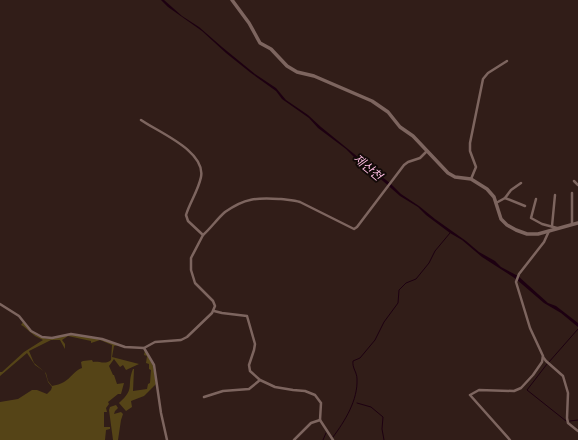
<svg xmlns="http://www.w3.org/2000/svg" width="578" height="440" viewBox="0 0 578 440" font-family="Mulish,'Noto Sans KR',sans-serif">
<style>
.green{fill:#554417;fill-rule:evenodd}
.water{fill:#1d0011}
.lines{fill:none;stroke-linecap:round;stroke-linejoin:round}
.stream{stroke:#1d0011;stroke-width:1}
.street{stroke:#7d655f;stroke-width:2.5}
.secondary{stroke:#7d655f;stroke-width:3.5}
.labels{text-anchor:middle;dominant-baseline:central;stroke-width:4;stroke-linejoin:round;paint-order:stroke}
.water-label{font-size:12px;font-style:italic;fill:#ffbee3;stroke:#130a08}
</style>
<rect width="100%" height="100%" fill="#311d18"/>
<g class="green">
<path d="M23,322C31,334 41,341 57,338C61,337 65,335 69,335C86,335 103,340 118,345L114,346L112,357L139,364L126,370L123,365L120,367L114,359L109,366L113,375H114L117,384L124,383L121,394H118L108,402L109,404L106,408L107,412H104V427H110V429L106,430L105,440H0V402L18,399L32,390H37L47,394L51,390L52,387L48,382L45,372L35,365L27,353L0,376V372H2L24,352L43,340L35,336L23,326L21,325ZM68,336L91,341V343L100,340L112,345L111,360C106,365 99,361 93,362L92,360L83,361L81,362L82,368C75,370 71,378 64,382C61,384 56,385 52,386L48,381L46,373L34,363L29,351L51,340H60L65,349V344L62,340Z"/>
<path d="M145,350L153,366L156,384L144,396L131,401L132,407L126,411L119,403C136,388 126,386 133,369H134L133,391L147,389L148,384L150,383L151,370L149,369V364L146,363L147,356L144,355Z"/>
<path d="M116,405L118,408L115,411L114,414L121,412L123,414L121,420L118,440H113L109,410L110,407Z"/>
</g>
<path class="water" d="M161,0H164L182,16L199,27L222,47L255,74L276,88L286,100L308,115L321,127L391,184L401,194L419,206L435,219L466,241L479,252L495,261L501,267L518,276L548,303L556,306L578,323V327L561,313L544,303L516,279L482,257L462,240L450,233L426,215L418,207L400,196L367,167L358,161L346,149L318,128L309,118L282,99L276,91L251,73L226,53L202,31L168,7Z"/>
<g class="lines">
<g class="stream">
<path d="M549,362L578,329"/>
<path d="M547,364L527,390L566,421"/>
<path d="M357,403L371,407L383,417L382,429L384,440"/>
<path d="M570,421L578,420"/>
<path d="M333,437C345,421 358,400 357,379C357,372 352,368 353,361L360,358L375,340L384,322L398,303L399,290L406,283L416,279L429,263L435,251L450,233"/>
<path d="M323,440L326,433"/>
</g>
<g class="street">
<path d="M141,120C158,132 206,151 201,177C198,191 190,202 186,215L188,221L203,235L191,258V270L195,283L213,301L215,306L212,313L187,337L181,340L155,342L144,348"/>
<path d="M471,179L476,167L470,151V143L483,79L488,73L507,61"/>
<path d="M574,181L578,185"/>
<path d="M505,198L525,206"/>
<path d="M536,199L531,218L542,224L557,228"/>
<path d="M496,203L505,198L511,190L521,183"/>
<path d="M572,224V193"/>
<path d="M552,226L555,195"/>
<path d="M203,235C211,228 217,219 225,212C246,197 257,198 281,199C288,200 294,200 300,202L354,229L357,227L404,165L408,162L420,158L427,151"/>
<path d="M0,304L19,316L31,331L42,337L52,338L71,334L102,339L125,347L144,348L154,365L161,413L167,440"/>
<path d="M214,311L222,313L247,316L255,344L254,350L249,365L250,371L260,380L275,387L293,390L305,391L315,395L321,403L320,420L333,440"/>
<path d="M543,357L546,361L563,376L568,393L567,418L568,423L578,431"/>
<path d="M204,397L223,391L249,389L260,380"/>
<path d="M294,440L311,423L320,420"/>
<path d="M510,440L470,395L479,390L514,391L521,388L533,375L542,362L543,356L530,328L516,282L519,274L544,242L549,231"/>
</g>
<path class="secondary" d="M232,0L249,23L260,43L271,49L287,66L297,72L314,76L372,101L388,112L400,127L413,136L448,173L455,177L471,179L487,189L494,197L501,219L507,225L516,230L527,234H538L578,223"/>
</g>
<g class="labels">
<g class="water-label">
<text transform="translate(368 167) rotate(40)">제산천</text>
</g>
</g>
</svg>
